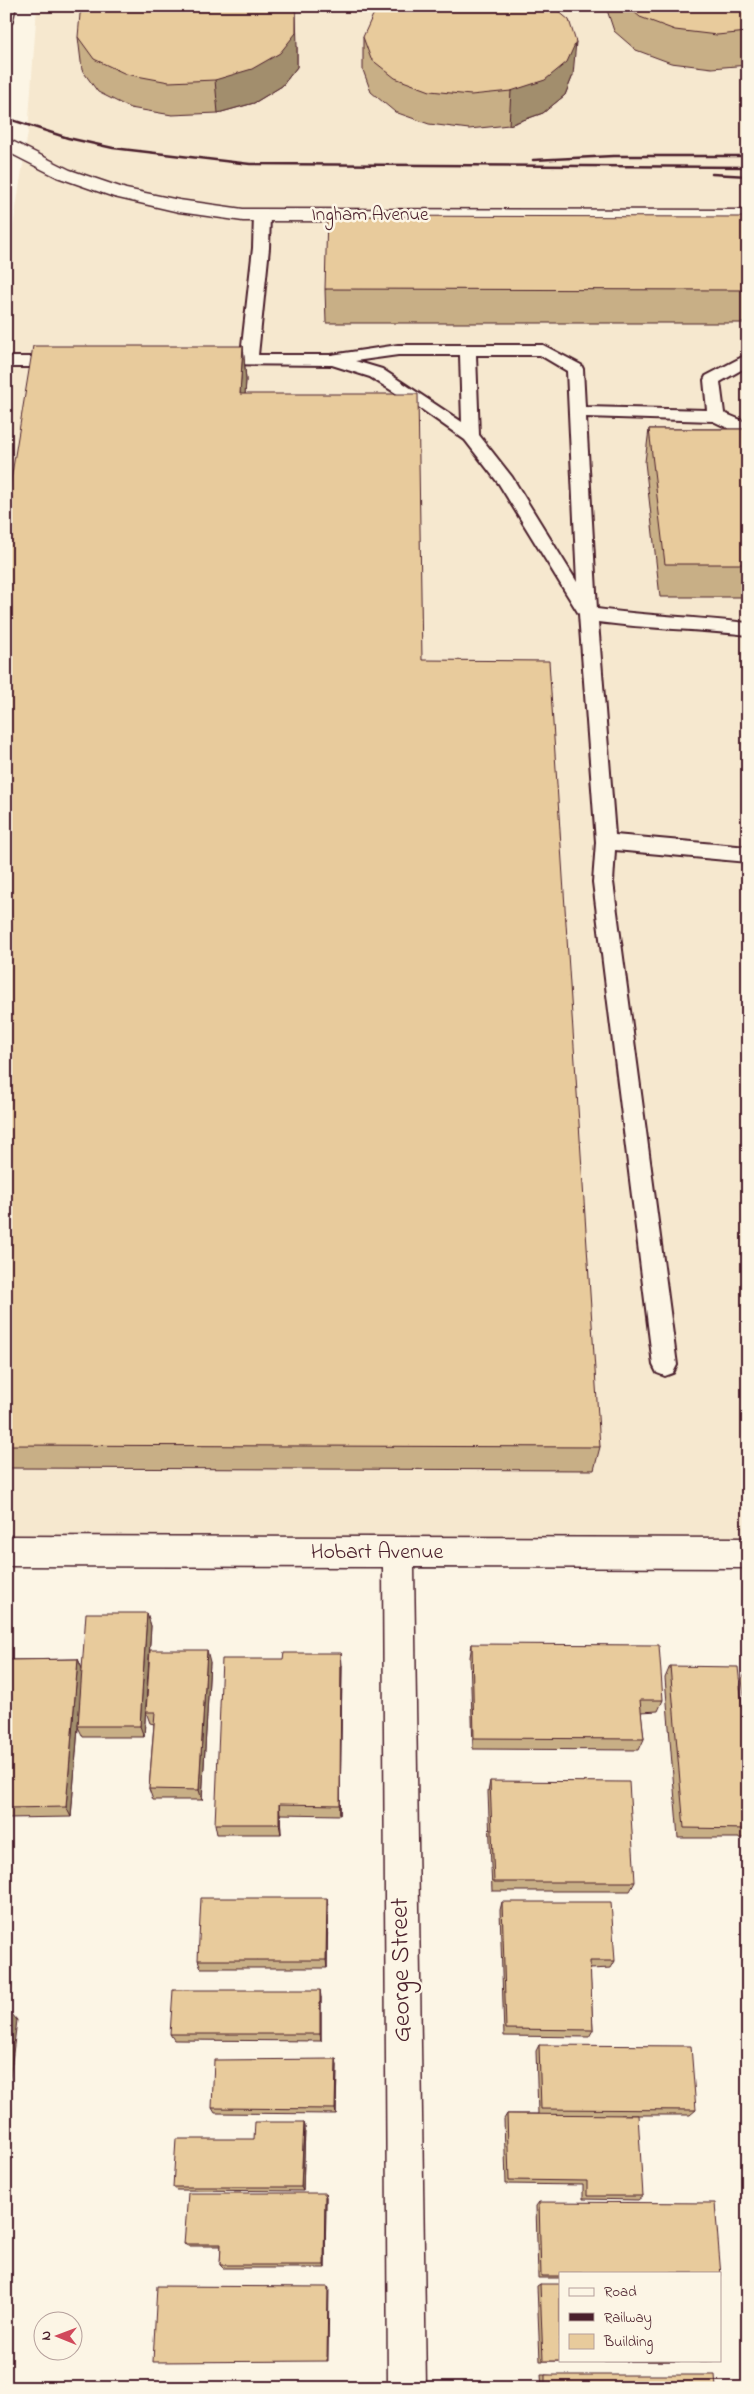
<svg xmlns="http://www.w3.org/2000/svg" width="754" height="2394" viewBox="0 0 754 2394" font-family="'Indie Flower',sans-serif">
<style>
.built{fill:#f6e8cf}
.lines{fill:none;stroke-linecap:round;stroke-linejoin:round}
.service-casing{stroke:#4a1f2b;stroke-width:4}
.minor-casing{stroke:#4a1f2b;stroke-width:3}
.tertiary-casing{stroke:#4a1f2b;stroke-width:3}
.service{fill:#fcf5e5;fill-rule:evenodd}
.minor{fill:#fcf5e5;fill-rule:evenodd}
.tertiary{fill:#fcf5e5;fill-rule:evenodd}
.rail{stroke:#4a1f2b;stroke-width:2.5}
.wall{fill:#c8af86;stroke:#4a1f2b}
.shaded-wall{fill:#a28e6d;stroke:#4a1f2b}
.building{fill:#e8cb9c;stroke:#4a1f2b}
.labels{text-anchor:middle;dominant-baseline:central;stroke-width:5;stroke-linejoin:round;paint-order:stroke}
.far-street-label{font-size:19px;fill:#4a1f2b;stroke:#fcf5e5}
.street-label{font-size:22px;fill:#4a1f2b;stroke:#fcf5e5}
.near-street-label{font-size:26px;fill:#4a1f2b;stroke:#fcf5e5}
</style>
<rect width="100%" height="100%" fill="#fcf5e5"/>
<filter id="ink" filterUnits="userSpaceOnUse"><feTurbulence type="fractalNoise" baseFrequency=".02" numOctaves="2"/><feDisplacementMap in="SourceGraphic" scale="10" xChannelSelector="R" yChannelSelector="G"/><feConvolveMatrix kernelMatrix="1 2 1 2 8 2 1 2 1" color-interpolation-filters="sRGB"/></filter>
<g filter="url(#ink)">
<path class="built" d="M37,6H748V1541L6,1539V271L28,132Z"/>
<g class="lines">
<defs>
<g id="service">
<path d="M262,210L270,215L269,248L258,355H331L398,345H543L581,365L583,369L585,407L707,410L704,380L706,376L748,354V366L720,382L724,413L748,423V433L736,432L713,421L586,417L597,609C647,616 697,617 748,623V635C698,629 648,629 598,622L615,835L748,847V862L615,850L613,882L677,1365L673,1373L665,1376L657,1373L653,1365L593,882L596,842L579,614L499,484L465,440L420,408L370,377L332,365L209,364L207,360L209,356L241,355L253,248L254,215ZM398,355H460L462,422L382,369L355,361ZM476,355H540L567,371L577,582L512,477L479,435Z"/>
<path d="M6,357H60L66,358L68,362L66,366L60,367H6Z"/>
</g>
<g id="minor">
<path d="M6,138L70,170L126,189L179,200L243,209L748,210V222L243,221L179,212L114,197L57,177L6,151Z"/>
<path d="M6,1536L748,1538V1568L414,1567L426,2388H388L383,1567L6,1566Z"/>
</g>
<path id="tertiary" d="M6,6H16L12,23L6,24Z"/>
</defs>
<use href="#service" class="service-casing"/>
<use href="#minor" class="minor-casing"/>
<use href="#tertiary" class="tertiary-casing"/>
<use href="#service" class="service"/>
<use href="#minor" class="minor"/>
<use href="#tertiary" class="tertiary"/>
<g class="rail">
<path d="M6,118L68,138L113,148L250,164L748,167"/>
<path d="M533,160L613,156H748"/>
<path d="M712,174L748,176"/>
</g>
</g>
<g class="wall">
<path d="M607,6H748V65L712,68L671,63L636,50L614,31L607,10Z"/>
<path d="M78,37L297,46V67L282,86L254,103L218,113L172,115L130,108L98,92L82,70Z"/>
<path d="M363,37L573,75L565,95L543,113L509,125L469,129L429,124L395,112L371,92L363,70Z"/>
<path d="M748,217V323H326L325,289Z"/>
<path d="M243,346L246,380L245,394L422,660L600,1447L594,1470L6,1468V510Z"/>
<path d="M649,429H748V597H660L645,462Z"/>
<path d="M748,1147V1189L744,1159Z"/>
<path d="M147,1613L151,1626L144,1737H83L78,1727L71,1817L6,1818V1660L78,1659L82,1669Z"/>
<path d="M472,1644L663,1700L658,1711L641,1712L644,1739L639,1750L473,1749L470,1657Z"/>
<path d="M210,1662L202,1800H153L149,1789L154,1724L150,1723L146,1712Z"/>
<path d="M342,1665L340,1815L280,1814L281,1834H217L215,1824Z"/>
<path d="M670,1666L748,1760V1838H678L665,1678Z"/>
<path d="M748,1668V1733L742,1679Z"/>
<path d="M490,1781L635,1882L630,1891H492L488,1792Z"/>
<path d="M502,1902L615,1961L611,1968L590,1969L593,2030L589,2037L504,2036L500,1910Z"/>
<path d="M328,1906L327,1968H201L198,1960Z"/>
<path d="M321,1997V2041L174,2040L170,2034Z"/>
<path d="M539,2045L696,2110L690,2115H621L643,2196L638,2200L583,2199V2185L506,2184L504,2119L507,2114H538L536,2051Z"/>
<path d="M337,2065L336,2114L215,2113L212,2108Z"/>
<path d="M304,2122L305,2127L303,2191L177,2190L173,2187L254,2139Z"/>
<path d="M325,2193L326,2197L325,2268H223L220,2265L221,2246H188L184,2244Z"/>
<path d="M539,2202L560,2273V2278H538L536,2206Z"/>
<path d="M540,2284L707,2361H540L537,2286Z"/>
<path d="M541,2375H545L716,2388H542Z"/>
</g>
<g class="shaded-wall">
<path d="M296,13L297,46V67L282,86L254,103L218,113L215,80Z"/>
<path d="M576,42L573,75L565,95L543,113L509,125L511,91Z"/>
<path d="M243,346L246,380L243,427L240,394Z"/>
<path d="M147,1613L151,1626L144,1737L140,1726Z"/>
<path d="M207,1650L210,1662L202,1800L199,1790Z"/>
<path d="M341,1653L342,1665L340,1815V1805Z"/>
<path d="M78,1659L83,1671L78,1726V1727L71,1817L66,1807Z"/>
<path d="M279,1804L280,1814L281,1834L279,1824Z"/>
<path d="M327,1898L328,1906L327,1968L326,1960Z"/>
<path d="M320,1990L321,1997V2041L320,2034Z"/>
<path d="M11,2013L17,2020L7,2104H6V2048Z"/>
<path d="M336,2059L337,2065L336,2114L335,2109Z"/>
<path d="M304,2122L305,2127L303,2191L301,2187Z"/>
<path d="M325,2193L326,2197L325,2268L324,2265Z"/>
<path d="M328,2287L329,2288L328,2361H327Z"/>
</g>
<g class="building">
<path d="M87,6H292L296,13V33L280,53L252,69L215,80L169,82L126,74L94,59L78,37L80,14Z"/>
<path d="M385,6H552L569,20L576,42L567,62L545,80L511,91L471,95L430,91L395,78L371,59L363,37L373,15Z"/>
<path d="M627,6H748V32L717,35L675,30L640,17Z"/>
<path d="M327,216L748,217V290L325,289Z"/>
<path d="M33,346H243L240,394H418L422,660L549,661L600,1447L6,1445V510Z"/>
<path d="M649,429H748V564H665Z"/>
<path d="M86,1613H147L140,1726H78Z"/>
<path d="M472,1644L659,1645L663,1700H640L644,1739L474,1738Z"/>
<path d="M150,1650H207L199,1790L149,1789L155,1712H146Z"/>
<path d="M284,1653H341L340,1805L279,1804V1824H215L222,1659H283Z"/>
<path d="M78,1659L66,1807L6,1808V1660Z"/>
<path d="M670,1666L738,1667L748,1760V1829L684,1828Z"/>
<path d="M490,1781L629,1782L635,1882H494Z"/>
<path d="M201,1898H327L326,1960H198Z"/>
<path d="M502,1902H611L615,1961H590L593,2030L506,2029Z"/>
<path d="M173,1990H320V2034H170Z"/>
<path d="M6,2013H11L6,2048Z"/>
<path d="M539,2045L691,2046L696,2110L541,2109Z"/>
<path d="M336,2059L335,2109L212,2108L214,2060Z"/>
<path d="M507,2114L638,2115L643,2196H587V2181L509,2180Z"/>
<path d="M255,2122H304L301,2187H173L176,2139H254Z"/>
<path d="M188,2193H325L324,2265H220L221,2244H184Z"/>
<path d="M539,2202L715,2203L721,2276H720V2273H560V2276H541Z"/>
<path d="M540,2284H560V2360H714V2361H543Z"/>
<path d="M157,2286L328,2287L327,2361L153,2362Z"/>
<path d="M545,2375H715L716,2388H545Z"/>
</g>
</g>
<g class="labels">
<g class="far-street-label">
<text x="370" y="215">Ingham Avenue</text>
</g>
<g class="street-label">
<text x="377" y="1553">Hobart Avenue</text>
</g>
<g class="near-street-label">
<text transform="translate(402 1970) rotate(-91)">George Street</text>
</g>
</g>
<rect width="754" height="2394" fill="none" stroke="#fcf5e5" stroke-width="25"/>
<rect x="12" y="12" width="729" height="2369" fill="none" stroke="#4a1f2b" stroke-width="2" filter="url(#ink)"/>
<rect x="559" y="2272" width="162" height="90" fill="#fcf5e5" stroke="#b59f9b"/>
<rect x="569" y="2288" width="25" height="8" fill="#fcf5e5" stroke="#b59f9b"/>
<text x="604" y="2296" font-size="15" fill="#4a1f2b">Road</text>
<rect x="569" y="2313" width="25" height="8" fill="#4a1f2b" stroke="#b59f9b"/>
<text x="604" y="2322" font-size="15" fill="#4a1f2b">Railway</text>
<rect x="569" y="2334" width="25" height="15" fill="#e8cb9c" stroke="#b59f9b"/>
<text x="604" y="2346" font-size="15" fill="#4a1f2b">Building</text>
<g transform="translate(58 2336) rotate(271)"><circle r="24" fill="#fcf5e5" stroke="#b59f9b"/>
<path d="M0-4L9 19L0 12L-9 19Z" fill="#d1495b"/>
<text y="-8" font-size="14" font-weight="bold" text-anchor="middle" fill="#4a1f2b">N</text>
</g>
</svg>
